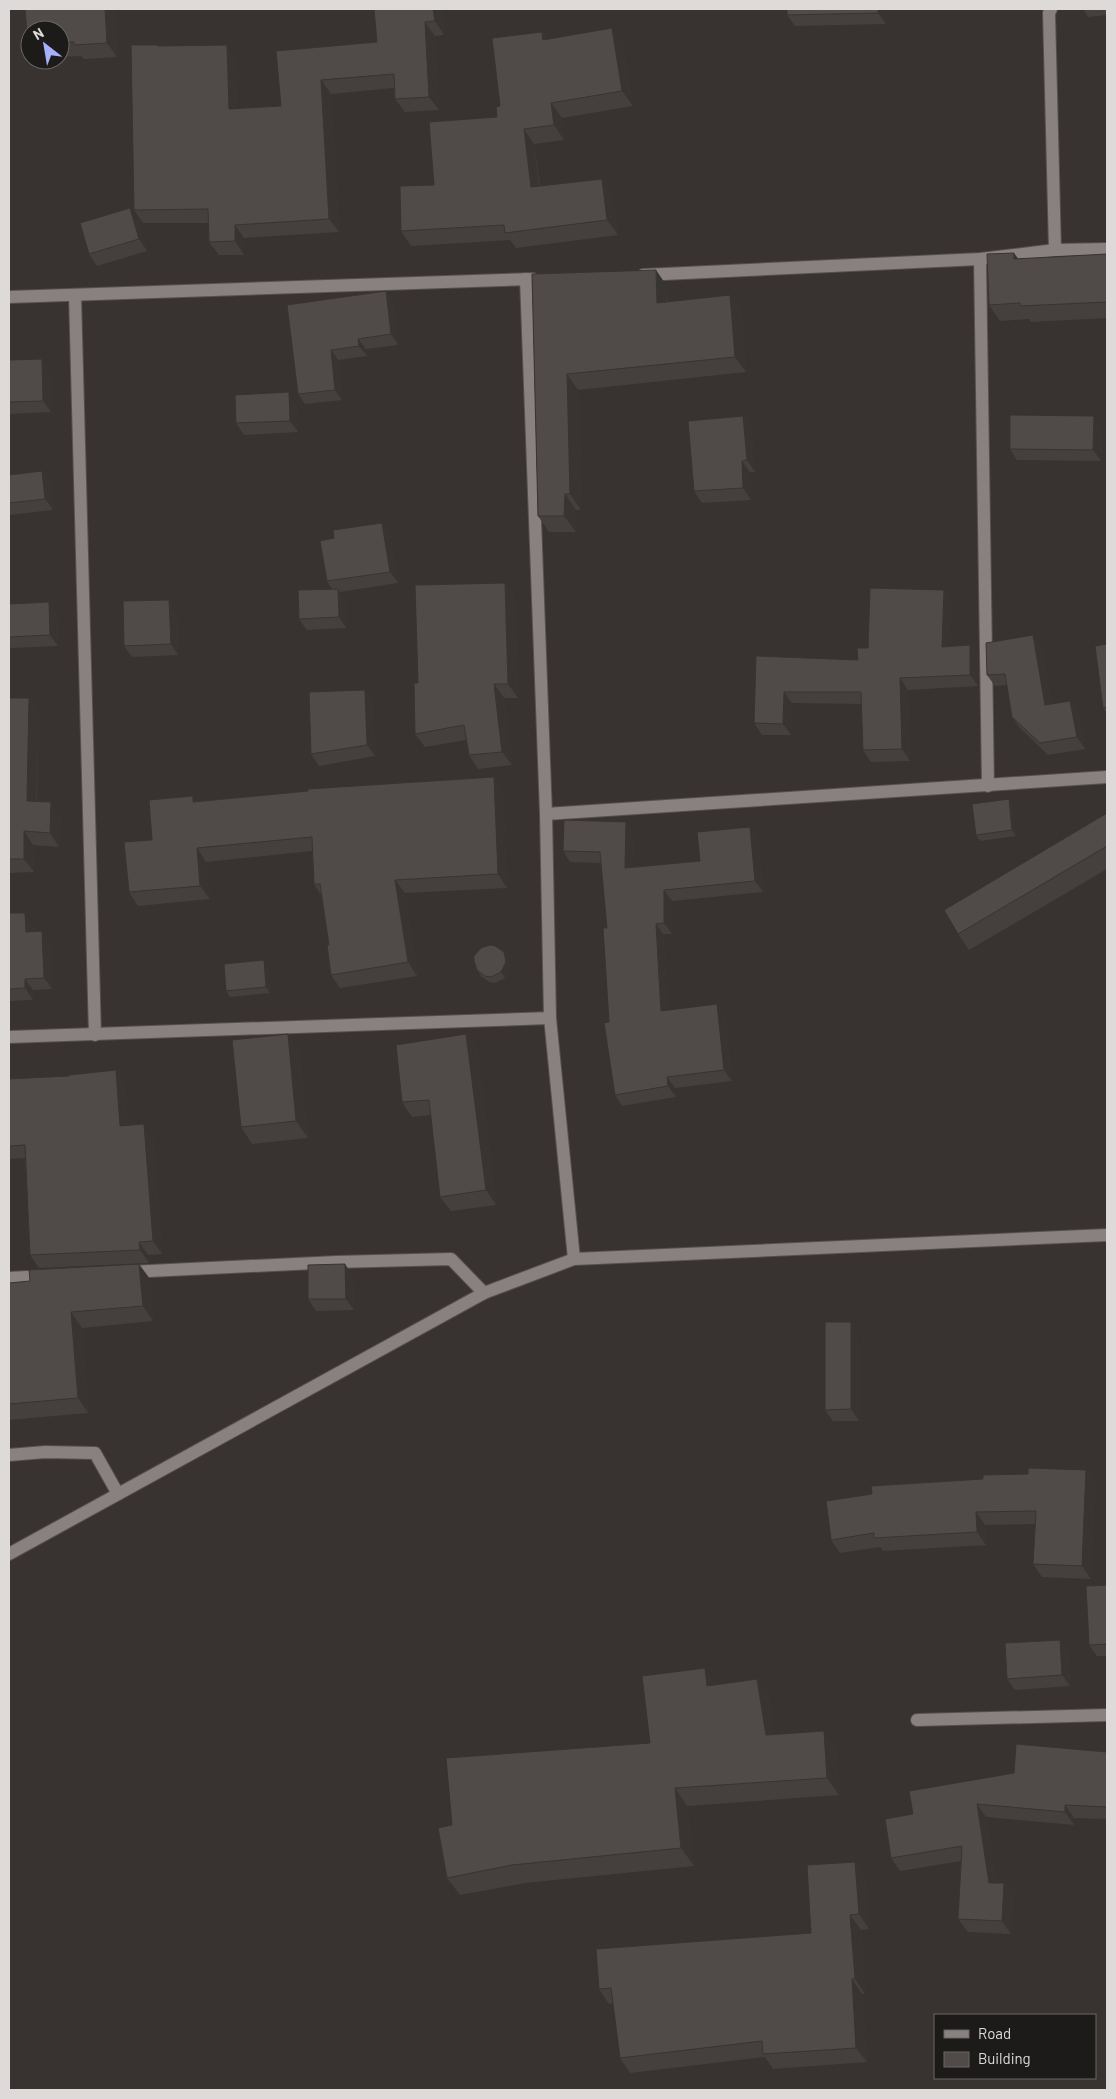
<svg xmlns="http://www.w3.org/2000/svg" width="1116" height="2099" viewBox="0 0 1116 2099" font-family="Barlow,sans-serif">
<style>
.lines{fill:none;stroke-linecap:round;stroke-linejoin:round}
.minor-casing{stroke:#55504e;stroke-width:14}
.minor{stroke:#88817f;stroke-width:12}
.wall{fill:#45403e}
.shaded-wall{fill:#383432}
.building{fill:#504a48;stroke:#383432}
</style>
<rect width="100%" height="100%" fill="#383230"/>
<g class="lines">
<defs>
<g id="minor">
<path d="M1051,9L1049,13L1055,250"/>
<path d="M980,259L988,786"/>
<path d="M643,275L980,259L1055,250L1107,249"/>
<path d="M75,296L95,1035"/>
<path d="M9,297L533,279"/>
<path d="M546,814L1107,777"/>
<path d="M9,1037L550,1018"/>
<path d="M574,1259L1107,1235"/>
<path d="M129,1272L336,1262L451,1259L484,1293"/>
<path d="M9,1278L46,1276"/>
<path d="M9,1455L45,1452L95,1453L118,1494"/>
<path d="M9,1554L484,1293L574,1259L550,1018L546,814L526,279"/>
<path d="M917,1720L1107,1715"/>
</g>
</defs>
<use href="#minor" class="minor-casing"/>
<use href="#minor" class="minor"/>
</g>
<g class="wall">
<path d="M25,9H115L117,57L84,59L81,56L60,57V30H30V47L28,44Z"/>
<path d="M374,9H442L444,35L435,36L439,110L405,112L395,99L394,88L331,94L339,232L244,238V255H219L209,242L208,223H143L134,210L159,46L237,58L238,108L281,106L377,42Z"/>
<path d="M886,9V24L795,26L787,15Z"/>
<path d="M1083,9H1107V15L1088,17Z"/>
<path d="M542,32L547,39L622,42L633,106L562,118L564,140L534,144L540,186L602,179L612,194L618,235L516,248L510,240L411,246L401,231L434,185L497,117L500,106Z"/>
<path d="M137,219L147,251L97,266L89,254Z"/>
<path d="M1107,254V318L1031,322L1029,319L1000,321L989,305L1018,259Z"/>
<path d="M532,274L667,286L668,302L730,295L741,311L746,372L578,390L581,510H576V532H549L538,516Z"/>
<path d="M386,291L393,302L398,345L366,349L367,356L338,360L342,400L305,404L298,394L287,305Z"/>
<path d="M9,360L50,370L51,412L9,414Z"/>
<path d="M296,403L298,432L244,435L236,423Z"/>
<path d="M743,416L751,427L755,472H750L751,500L702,503L694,491Z"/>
<path d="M1102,427L1101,461L1017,460L1010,449Z"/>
<path d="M42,471L50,483L53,510L9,515V475Z"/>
<path d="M382,523L390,534L398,583L340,592L346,600V628L307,630L299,619L332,589L327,581L334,538Z"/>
<path d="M505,583L515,596L518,698H504L512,765L478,769L469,755L466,740L425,747L415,734L418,683Z"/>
<path d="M952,602L950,646L970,645L978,656V686L908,690L910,761L871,762L863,750L861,704L792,703L791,735H762L754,723L756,656L858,660Z"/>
<path d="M9,604L57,614L58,646L9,648Z"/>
<path d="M177,611L178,655L132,657L124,646Z"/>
<path d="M1107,644V713L1103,708Z"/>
<path d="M1041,646L1051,704L1070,701L1078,712L1085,749L1048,755L1020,728L1012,717L1007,685L995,686L987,675Z"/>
<path d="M365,690L372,701L375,756L319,766L311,754Z"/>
<path d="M9,698H29L39,711L37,802L61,816L59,847L33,845L34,872L9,873Z"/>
<path d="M494,777L503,791L507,888L405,893L417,976L340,988L331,975L329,945L321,895L314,884L312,851L206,862L210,899L138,906L129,892L197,801Z"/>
<path d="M1013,805L1016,836L980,841L976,835Z"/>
<path d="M1107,813V869L969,950L958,934Z"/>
<path d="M626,822L634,833L633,867L700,861L758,838L763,892L672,901V934H663L668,1010L725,1015L732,1081L675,1088L676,1097L622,1106L615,1095L609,1022L607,928L601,863L570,862L563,851Z"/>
<path d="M9,913L33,924L34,931H42L50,942L52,989L33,990V1000L9,1001Z"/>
<path d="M504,952L508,958L510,968L505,978L495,983L489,982L481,976L477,970Z"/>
<path d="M268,966L270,993L230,997L226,991Z"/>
<path d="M466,1034L477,1049L496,1205L451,1211L440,1197L431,1115L412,1117L402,1102Z"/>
<path d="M299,1050L308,1138L252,1144L241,1127Z"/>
<path d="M116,1070L125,1083L128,1125L153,1137L162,1254L148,1255L149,1263L39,1268L30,1255L25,1158L9,1159V1079L69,1076Z"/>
<path d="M353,1276L354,1310L316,1311L308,1299Z"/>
<path d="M150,1279L153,1321L82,1328L88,1413L9,1420V1283Z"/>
<path d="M851,1322L858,1333L859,1421H833L825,1410Z"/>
<path d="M1086,1470L1095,1484L1091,1579L1042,1577L1033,1564L1035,1524L985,1525L986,1545L883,1551L880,1547L840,1553L831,1540L983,1479L1028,1474Z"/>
<path d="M1107,1585V1656H1097L1089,1645Z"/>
<path d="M1060,1640L1068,1651L1070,1686L1015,1690L1007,1679Z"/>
<path d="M757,1679L769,1697L775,1735L824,1731L836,1749L839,1795L687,1806L694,1866L525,1883L460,1895L447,1878L452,1825L650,1743L717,1685Z"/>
<path d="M1107,1752V1819L1074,1818V1825L986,1817L996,1883H1004L1013,1896L1011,1934L968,1932L958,1919L961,1861L900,1871L891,1858L913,1814L1014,1773Z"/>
<path d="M855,1862L865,1876L869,1929L861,1930L865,1994H862L867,2062L773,2069L765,2057L630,2073L620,2058L613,2003L609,2004L599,1989L811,1933Z"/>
</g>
<g class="shaded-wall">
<path d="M105,9H115L117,57L107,43Z"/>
<path d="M433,9H442L444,35L435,21Z"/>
<path d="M878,9H886V24L878,13Z"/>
<path d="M425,22L435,36L439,110L429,97Z"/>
<path d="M612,28L622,42L633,106L622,91Z"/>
<path d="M542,32L552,47L543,40Z"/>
<path d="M227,45L237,58L239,122L229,109Z"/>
<path d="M321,80L331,94L339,232L329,219Z"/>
<path d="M551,103L562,118L564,140L554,125Z"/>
<path d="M524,129L534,144L541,202L531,187Z"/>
<path d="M602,179L612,194L618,235L607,220Z"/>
<path d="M130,208L137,219L147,251L139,239Z"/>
<path d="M235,225L244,238V255L235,241Z"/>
<path d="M1014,253L1025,268L1014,259Z"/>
<path d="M656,270L667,286L668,319L657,303Z"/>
<path d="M386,291L393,302L398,345L391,334Z"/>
<path d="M730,295L741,311L746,372L735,357Z"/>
<path d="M358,339L366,349L367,356L359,346Z"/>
<path d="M331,350L338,360L342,400L335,390Z"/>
<path d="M42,359L50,370L51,412L43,401Z"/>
<path d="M567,374L578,390L581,510L570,494Z"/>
<path d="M289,392L296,403L298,432L290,421Z"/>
<path d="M743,416L751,427L755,472L747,460Z"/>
<path d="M1094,416L1102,427L1101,461L1093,450Z"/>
<path d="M742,461L750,472L751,500L743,488Z"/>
<path d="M42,471L50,483L53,510L45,499Z"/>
<path d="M565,494L576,510V532L564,516Z"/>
<path d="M382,523L390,534L398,583L390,572Z"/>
<path d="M505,583L515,596L518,698L508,684Z"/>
<path d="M338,589L346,600V628L339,617Z"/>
<path d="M944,590L952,602L950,658L942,647Z"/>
<path d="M169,600L177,611L178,655L171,644Z"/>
<path d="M49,602L57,614L58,646L50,635Z"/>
<path d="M1033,635L1041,646L1053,716L1045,705Z"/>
<path d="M970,645L978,656V686L970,675Z"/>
<path d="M900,678L908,690L910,761L902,749Z"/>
<path d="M494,684L504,698L512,765L502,752Z"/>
<path d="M365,690L372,701L375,756L367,745Z"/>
<path d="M784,692L792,703L791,735L783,724Z"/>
<path d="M29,698L39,711L36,815L27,801Z"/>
<path d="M1070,701L1078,712L1085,749L1077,737Z"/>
<path d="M494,777L503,791L507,888L498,874Z"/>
<path d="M1009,799L1013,805L1016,836L1012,830Z"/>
<path d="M51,802L61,816L59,847L50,833Z"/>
<path d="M626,822L634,833L633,879L625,868Z"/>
<path d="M750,827L758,838L763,892L755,881Z"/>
<path d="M24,831L33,845L34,872L24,859Z"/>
<path d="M197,848L206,862L210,899L200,886Z"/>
<path d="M395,880L405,893L417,976L408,962Z"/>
<path d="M664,890L672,901V934L664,923Z"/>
<path d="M25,913L33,924L34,943L26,932Z"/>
<path d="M656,924L663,934L669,1022L661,1011Z"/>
<path d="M42,931L50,942L52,989L44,978Z"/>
<path d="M504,952L508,958L510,968L505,978L501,972Z"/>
<path d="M264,960L268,966L270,993L266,987Z"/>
<path d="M25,979L33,990V1000L25,988Z"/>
<path d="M717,1004L725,1015L732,1081L724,1070Z"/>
<path d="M288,1034L299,1050L308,1138L296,1121Z"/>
<path d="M466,1034L477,1049L496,1205L486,1190Z"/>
<path d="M116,1070L125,1083L130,1139L120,1126Z"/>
<path d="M667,1077L675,1088L676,1097L668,1086Z"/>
<path d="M144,1124L153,1137L162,1254L153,1241Z"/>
<path d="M139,1242L148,1255L149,1263L140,1250Z"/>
<path d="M139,1264L150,1279L153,1321L143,1306Z"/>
<path d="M345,1264L353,1276L354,1310L346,1299Z"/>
<path d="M71,1312L82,1328L88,1413L78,1398Z"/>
<path d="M851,1322L858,1333L859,1421L851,1409Z"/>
<path d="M1086,1470L1095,1484L1091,1579L1082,1566Z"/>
<path d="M976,1512L985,1525L986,1545L977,1532Z"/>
<path d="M1060,1640L1068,1651L1070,1686L1062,1675Z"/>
<path d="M705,1668L718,1686H707Z"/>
<path d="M757,1679L769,1697L778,1753L766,1735Z"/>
<path d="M824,1731L836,1749L839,1795L827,1778Z"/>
<path d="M675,1788L687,1806L694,1866L681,1848Z"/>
<path d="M977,1804L986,1817L998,1896L989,1883Z"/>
<path d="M1065,1805L1074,1818V1825L1065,1812Z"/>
<path d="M855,1862L865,1876L869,1929L859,1914Z"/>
<path d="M1004,1883L1013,1896L1011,1934L1002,1921Z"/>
<path d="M850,1915L861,1930L865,1994L855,1979Z"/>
<path d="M852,1979L862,1994L867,2062L856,2048Z"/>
</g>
<g class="building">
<path d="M25,9H105L107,43L74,45V42H60V30H30V44H28Z"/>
<path d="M374,9H433L435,21L425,22L429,97L395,99L394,74L321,80L329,219L235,225V241L209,242L208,209L134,210L131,45H158V46L227,45L229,109L281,106L276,51L377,42Z"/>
<path d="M787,9H878V13L787,15Z"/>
<path d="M612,28L622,91L551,103L554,125L524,129L531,187L602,179L607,220L505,233L504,225L401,231L400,186L434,185L429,122L497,117L496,107L500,106L492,38L542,32L543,40Z"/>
<path d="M130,208L139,239L89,254L80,223Z"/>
<path d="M1014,253V259L1107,254V302L1020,306V303L989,305L987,254Z"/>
<path d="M656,270L657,303L730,295L735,357L567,374L570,494H565L564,516H538L532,274Z"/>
<path d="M386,291L391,334L358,339L359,346L331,350L335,390L298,394L287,305Z"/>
<path d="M42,359L43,401L9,402V360Z"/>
<path d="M289,392L290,421L236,423L235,395Z"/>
<path d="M1010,415L1094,416L1093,450L1010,449Z"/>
<path d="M743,416L747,460L742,461L743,488L694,491L688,421Z"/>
<path d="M42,471L45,499L9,503V475Z"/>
<path d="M382,523L390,572L327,581L320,541L334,538L333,530Z"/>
<path d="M505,583L508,684H494L502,752L469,755L464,725L415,734L414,683H418L415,585Z"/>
<path d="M870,588L944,590L942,647L970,645V675L900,678L902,749L863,750L861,692H784L783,724L754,723L756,656L858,660L857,648H868Z"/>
<path d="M338,589L339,617L299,619L298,590Z"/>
<path d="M169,600L171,644L124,646L123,601Z"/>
<path d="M49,602L50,635L9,637V604Z"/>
<path d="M1033,635L1045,705L1070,701L1077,737L1040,743L1012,717L1005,674L987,675L986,643Z"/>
<path d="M1107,644V707L1103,708L1095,646Z"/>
<path d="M365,690L367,745L311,754L309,692Z"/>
<path d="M9,698H29L27,801L51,802L50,833L24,831V859H9Z"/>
<path d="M494,777L498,874L395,880L408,962L331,975L327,945H329L320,884H314L312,837L197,848L200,886L129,892L124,842L152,840L149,800L193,796V802L308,791V789Z"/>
<path d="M1009,799L1012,830L976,835L972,804Z"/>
<path d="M1107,813V846L958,934L944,910Z"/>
<path d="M564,820L626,822L625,868L700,861L697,832L750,827L755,881L664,890V923L656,924L661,1011L717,1004L724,1070L667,1077L668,1086L615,1095L604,1023L609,1022L603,928H607L600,852L563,851Z"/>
<path d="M9,913H25L26,932L42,931L44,978L25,979V988L9,989Z"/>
<path d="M490,945L495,946L504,952L506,962L501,972L491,977L485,976L477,970L474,961V956L481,948Z"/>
<path d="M264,960L266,987L226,991L224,964Z"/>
<path d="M288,1034L296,1121L241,1127L232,1040Z"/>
<path d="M466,1034L486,1190L440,1197L429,1100L402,1102L396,1045Z"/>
<path d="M116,1070L120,1126L144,1124L153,1241L139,1242L140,1250L30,1255L25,1145L9,1146V1079L69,1076V1075Z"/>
<path d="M139,1264L143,1306L71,1312L78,1398L9,1404V1283L30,1281L29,1270Z"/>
<path d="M345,1264L346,1299H308V1265Z"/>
<path d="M825,1322H851V1409L825,1410Z"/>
<path d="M1028,1468L1086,1470L1082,1566L1033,1564L1036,1511L976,1512L977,1532L874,1538V1533L831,1540L826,1501L872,1494L871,1486L983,1479V1475L1028,1474Z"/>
<path d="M1107,1585V1644L1089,1645L1086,1586Z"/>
<path d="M1060,1640L1062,1675L1007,1679L1005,1643Z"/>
<path d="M705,1668L707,1686L757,1679L766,1735L824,1731L827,1778L675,1788L681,1848L512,1865L447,1878L438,1828L452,1825L446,1758L650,1743L642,1676Z"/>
<path d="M1016,1744L1107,1752V1807L1065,1805V1812L977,1804L989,1883H1004L1002,1921L958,1919L962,1846L891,1858L885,1819L913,1814L909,1791L1014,1773Z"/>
<path d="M855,1862L859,1914L850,1915L855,1979H852L856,2048L763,2054L762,2041L620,2058L611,1988L599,1989L596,1949L811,1933L807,1865Z"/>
</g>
<rect width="1116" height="2099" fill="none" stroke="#dedad9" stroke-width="20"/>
<rect x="934" y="2014" width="162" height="65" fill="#1d1b1a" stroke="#6a6766"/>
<rect x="944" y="2030" width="25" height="8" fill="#88817f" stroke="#6a6766"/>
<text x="978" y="2039" font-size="15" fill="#dedad9">Road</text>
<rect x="944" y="2052" width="25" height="15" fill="#504a48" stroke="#6a6766"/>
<text x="978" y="2064" font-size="15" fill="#dedad9">Building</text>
<g transform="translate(45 45) rotate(329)"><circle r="24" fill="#1d1b1a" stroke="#6a6766"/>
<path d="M0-4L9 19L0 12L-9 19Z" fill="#a6b1fc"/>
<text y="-8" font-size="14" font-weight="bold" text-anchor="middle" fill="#dedad9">N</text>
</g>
</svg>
